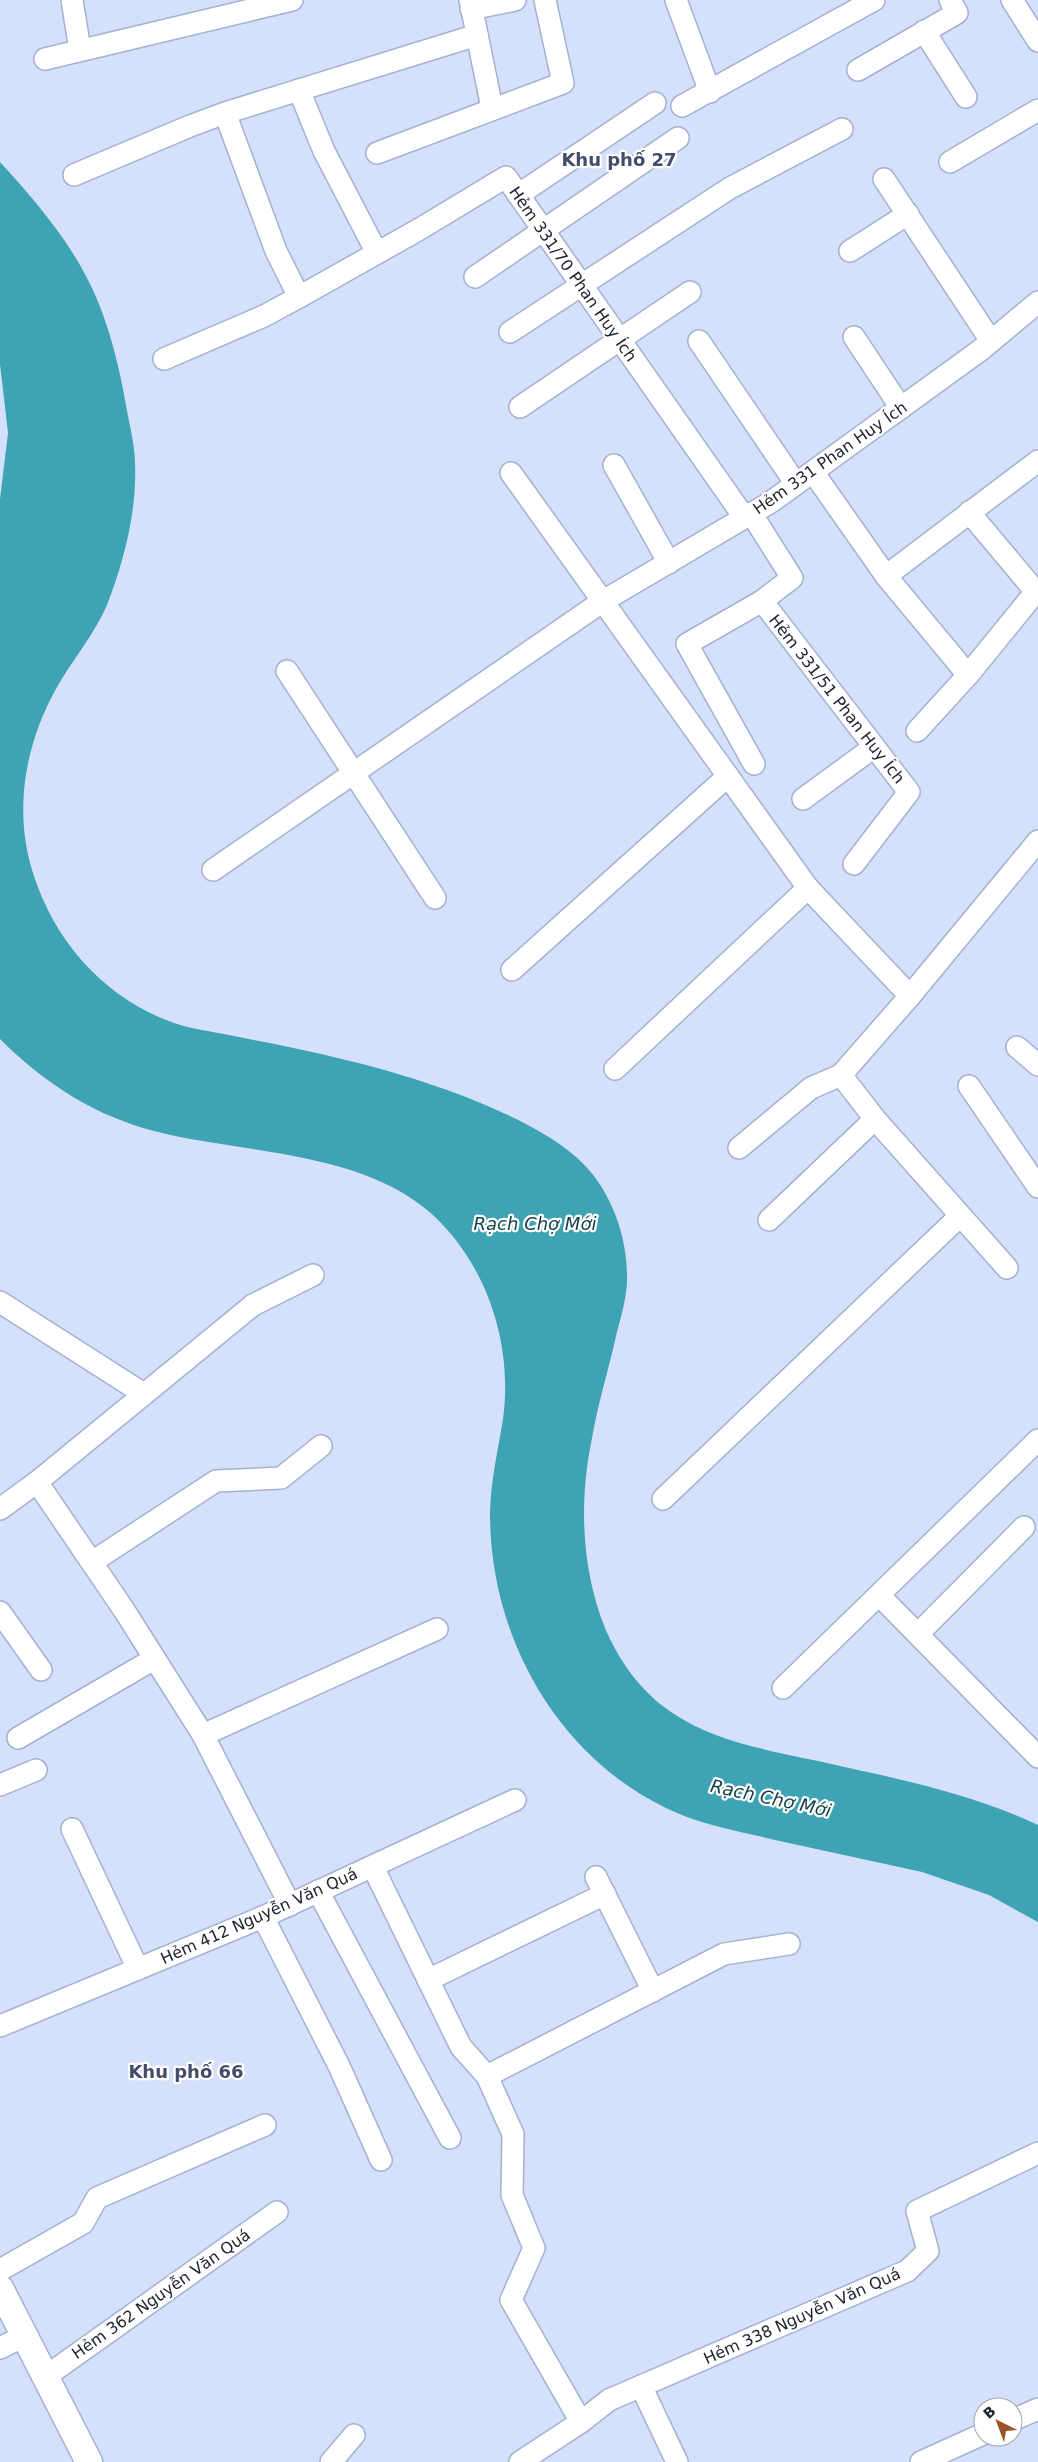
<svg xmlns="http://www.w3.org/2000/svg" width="1038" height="2462" viewBox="0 0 1038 2462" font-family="'DejaVu Sans',sans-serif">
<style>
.water{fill:#3ea4b4}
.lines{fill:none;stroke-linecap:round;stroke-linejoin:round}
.minor-casing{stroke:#a4b1d2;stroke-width:24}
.major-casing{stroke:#a4b1d2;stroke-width:29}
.minor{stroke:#fff;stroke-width:21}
.major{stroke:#fff;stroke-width:26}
.labels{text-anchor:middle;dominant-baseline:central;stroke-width:4.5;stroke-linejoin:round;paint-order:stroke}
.street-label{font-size:16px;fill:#1c212d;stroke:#fff}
.neighbourhood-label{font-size:18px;font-weight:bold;fill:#424d69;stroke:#fff}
.water-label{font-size:18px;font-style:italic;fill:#0f3e45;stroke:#fff}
</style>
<rect width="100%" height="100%" fill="#d5e0fb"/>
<path class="water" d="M0,162C32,197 65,235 87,278C109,320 120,369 128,416C131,431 135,448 135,464C137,511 124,561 107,605C94,635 73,659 57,687C25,744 13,810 33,873C55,943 106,1000 177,1024C192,1029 209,1031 224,1034C263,1042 303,1049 342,1059C410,1075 521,1110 575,1156C608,1184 626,1230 627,1273C628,1293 622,1313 617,1332C609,1368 598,1403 592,1438C579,1501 581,1568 605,1628C619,1661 641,1692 671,1712C715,1742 767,1750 818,1761C893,1778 968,1792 1038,1825V1922L989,1895L922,1872C873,1861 824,1851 775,1840C739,1831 700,1825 666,1808C554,1754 489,1633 490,1511C491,1479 498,1450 503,1419C513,1346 488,1267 434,1216C364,1151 247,1154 158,1132C96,1117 44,1083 0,1039V499L8,433L0,364Z"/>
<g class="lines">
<defs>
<g id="minor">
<path d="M72,0L80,50"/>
<path d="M470,0L492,108"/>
<path d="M676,0L710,92"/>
<path d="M1012,0L1038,41"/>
<path d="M471,9L515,0"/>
<path d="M924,31L966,97"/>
<path d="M477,35L225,113L276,251L299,297L418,230L506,177L744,517"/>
<path d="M45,59L292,0"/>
<path d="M858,70L957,13L950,0"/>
<path d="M299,90L324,151L377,253"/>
<path d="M682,106L874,0"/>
<path d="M377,153L563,83L545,0"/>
<path d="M950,162L1038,110"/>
<path d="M74,175L190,126L225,113"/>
<path d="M884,179L991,341"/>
<path d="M518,195L655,103"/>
<path d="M850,251L908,214"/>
<path d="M475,277L678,138"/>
<path d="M510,332L730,188L842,129"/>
<path d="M854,337L901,408"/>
<path d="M699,341L796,484"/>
<path d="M164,359L264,316L299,297"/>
<path d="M520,407L690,292"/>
<path d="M614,465L669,563"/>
<path d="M813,472L886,576L968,675"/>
<path d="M511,473L808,888L910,996"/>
<path d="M969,512L1036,592"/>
<path d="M751,513L792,578L762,601L909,792L854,864"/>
<path d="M886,576L1038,461"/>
<path d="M610,597L771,502L982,349L1038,302"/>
<path d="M287,671L435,898"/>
<path d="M917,731L968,675L1038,589"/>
<path d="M754,764L687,644L762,601"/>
<path d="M803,799L874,747"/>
<path d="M213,870L603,601"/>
<path d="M512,970L728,776"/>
<path d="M1017,1047L1038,1065"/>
<path d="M615,1069L808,888"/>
<path d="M969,1086L1038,1187"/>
<path d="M739,1148L811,1088L841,1075"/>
<path d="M769,1220L875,1119"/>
<path d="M1007,1268L875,1119L841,1075L910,996L1038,841"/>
<path d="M0,1302L144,1394"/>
<path d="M37,1482L124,1610L203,1735L290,1905"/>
<path d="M663,1499L960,1216"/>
<path d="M0,1509L37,1482L253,1305L313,1275"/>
<path d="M92,1562L216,1481L281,1478L321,1446"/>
<path d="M880,1596L1038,1757"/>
<path d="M0,1612L41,1670"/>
<path d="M918,1634L1024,1527"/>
<path d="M783,1688L1038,1440"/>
<path d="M203,1735L437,1629"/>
<path d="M18,1738L154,1659"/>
<path d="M0,1785L36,1770"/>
<path d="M72,1829L138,1969"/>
<path d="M373,1867L461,2047L487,2076L513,2134L512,2195L534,2248L511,2300L581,2422"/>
<path d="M596,1877L653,1991"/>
<path d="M318,1891L450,2138"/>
<path d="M263,1917L339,2066L381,2160"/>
<path d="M428,1980L605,1894"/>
<path d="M0,2026L263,1917L515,1800"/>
<path d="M487,2076L724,1954L789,1944"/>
<path d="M0,2270L83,2223L97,2198L265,2125"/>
<path d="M0,2348L24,2336"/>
<path d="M45,2377L277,2212"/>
<path d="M641,2386L677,2462"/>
<path d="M1013,2420L1038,2409"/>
<path d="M331,2462L354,2435"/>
<path d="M520,2462L581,2422L609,2400L907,2271L928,2251L917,2211L1038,2153"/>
<path d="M921,2462L983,2434"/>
</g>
<path id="major" d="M0,2288L89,2462"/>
</defs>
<use href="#minor" class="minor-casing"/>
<use href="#major" class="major-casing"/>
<use href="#minor" class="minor"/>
<use href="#major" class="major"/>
</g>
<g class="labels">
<g class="street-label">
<text transform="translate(573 274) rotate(55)">Hẻm 331/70 Phan Huy Ích</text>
<text transform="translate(830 458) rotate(-35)">Hẻm 331 Phan Huy Ích</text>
<text transform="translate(837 699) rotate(52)">Hẻm 331/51 Phan Huy Ích</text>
<text transform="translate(259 1916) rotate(-24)">Hẻm 412 Nguyễn Văn Quá</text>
<text transform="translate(161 2294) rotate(-35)">Hẻm 362 Nguyễn Văn Quá</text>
<text transform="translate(802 2316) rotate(-24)">Hẻm 338 Nguyễn Văn Quá</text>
</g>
<g class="neighbourhood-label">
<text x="619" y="159">Khu phố 27</text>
<text x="186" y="2071">Khu phố 66</text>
</g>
<g class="water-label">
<text x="535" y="1223">Rạch Chợ Mới</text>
<text transform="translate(771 1798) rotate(12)">Rạch Chợ Mới</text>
</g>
</g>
<g transform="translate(998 2422) rotate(318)"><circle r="24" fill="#ffffff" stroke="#a4a6ab"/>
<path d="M0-4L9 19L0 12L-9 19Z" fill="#995427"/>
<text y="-8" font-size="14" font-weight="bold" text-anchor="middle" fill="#1c212d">B</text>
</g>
</svg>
